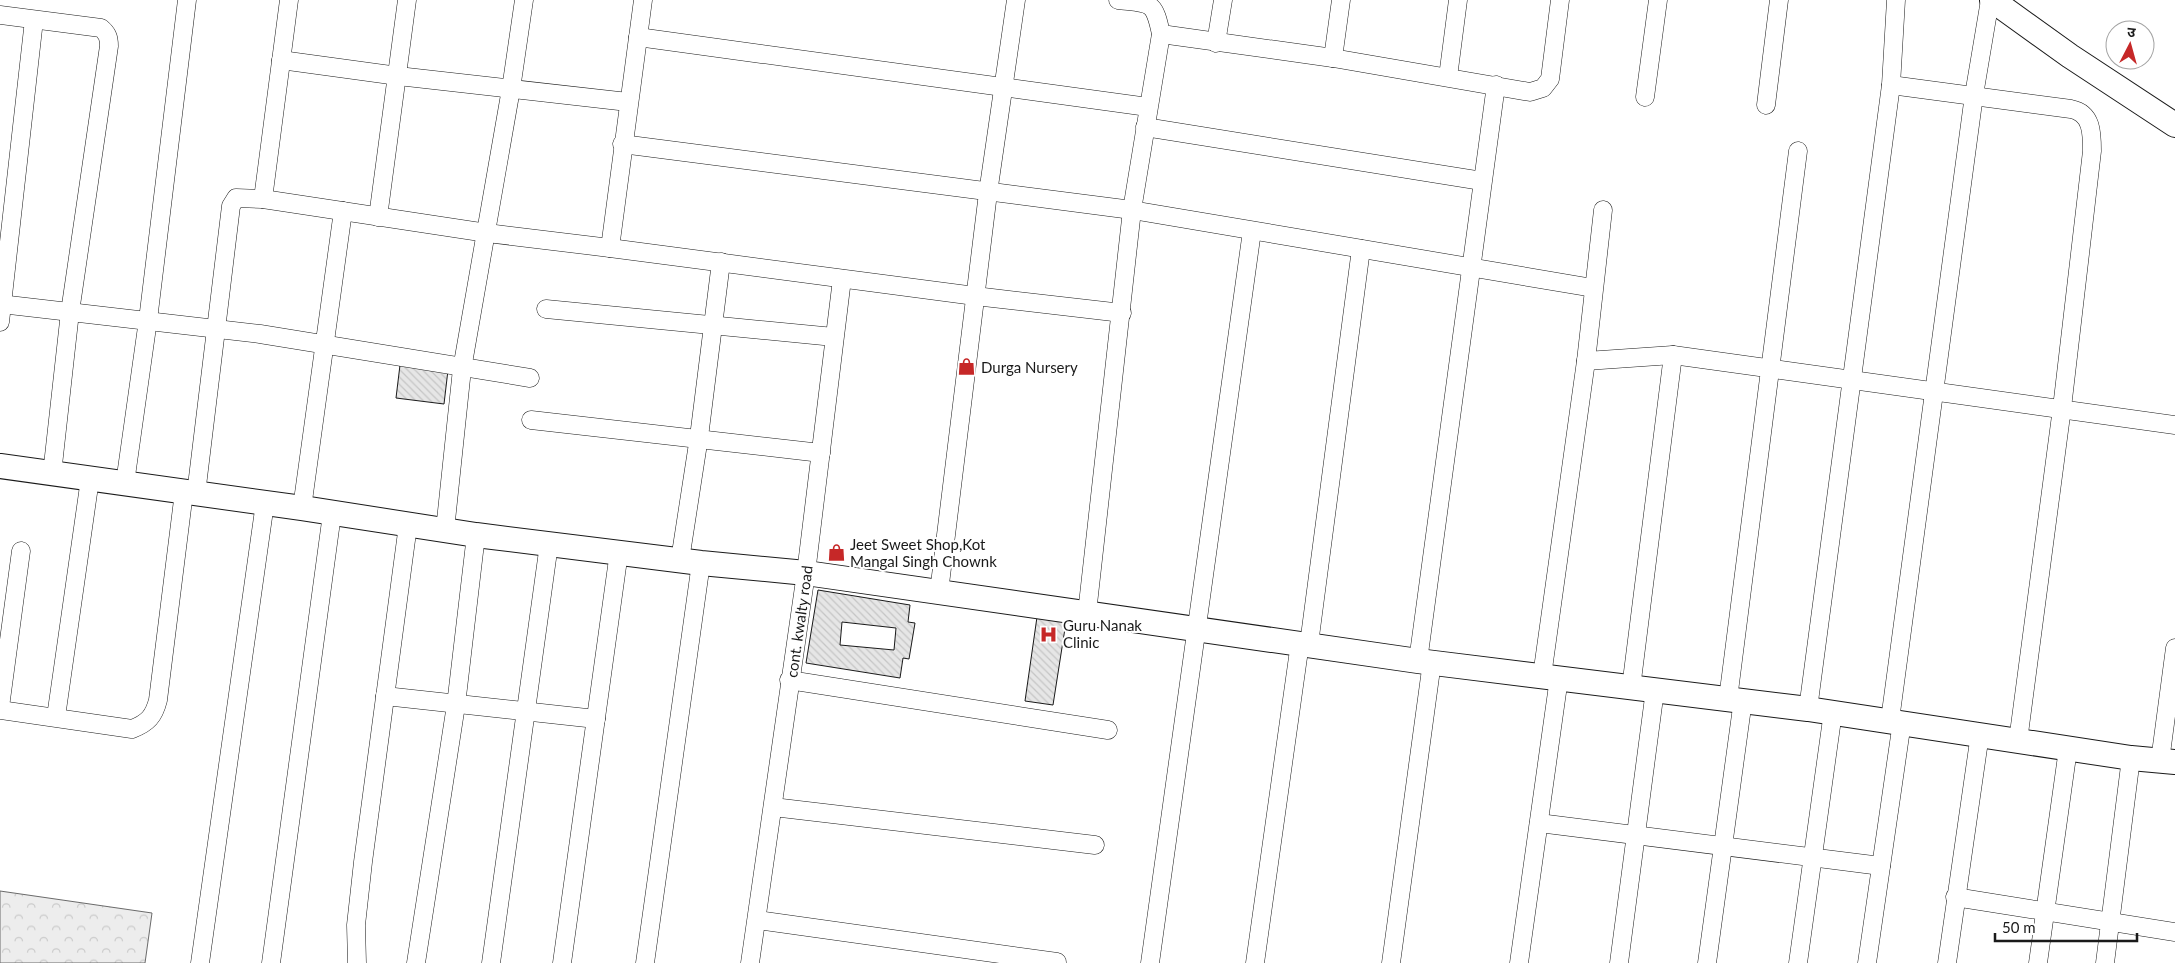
<svg xmlns="http://www.w3.org/2000/svg" width="2175" height="963" viewBox="0 0 2175 963" font-family="Lato,'Noto Sans Devanagari',sans-serif">
<style>
.park{fill:url(#park-crowns);stroke:#6a6a6a}
.building{fill:url(#building-back-hatch);stroke:#1a1a1a;fill-rule:evenodd}
.lines{fill:none;stroke-linecap:round;stroke-linejoin:round}
.street-casing{stroke:#1a1a1a;stroke-width:19}
.secondary-casing{stroke:#1a1a1a;stroke-width:26}
.street{stroke:#fff;stroke-width:18}
.secondary{stroke:#fff;stroke-width:24}
.labels{text-anchor:middle;dominant-baseline:central;stroke-width:4;stroke-linejoin:round;paint-order:stroke}
.poi-label{font-size:15px;fill:#1a1a1a;stroke:#fff;text-anchor:start}
.street-label{font-size:15px;fill:#1a1a1a;stroke:#fff}
</style>
<defs>
<pattern id="park-crowns" width="20" height="18" patternUnits="userSpaceOnUse" patternTransform="scale(1.25)"><rect width="20" height="18" fill="#ededed"/><path d="M2 6a3 3 0 1 1 6 0M12 15a3 3 0 1 1 6 0" fill="none" stroke="#cbcbcb"/></pattern>
<pattern id="building-back-hatch" width="6" height="6" patternUnits="userSpaceOnUse" patternTransform="scale(1.25)"><rect width="6" height="6" fill="#e6e6e6"/><path d="M-1 5l2 2M0 0l6 6M5-1l2 2" fill="none" stroke="#c5c5c5"/></pattern>
</defs>
<rect width="100%" height="100%" fill="#fff"/>
<path class="park" d="M0,891L152,913L145,963H0Z"/>
<g class="building">
<path d="M400,365L448,370L444,404L396,398Z"/>
<path d="M818,590L910,605L908,622L915,623L909,659L903,658L900,678L806,663ZM842,622L896,628L894,650L840,645Z"/>
<path d="M1037,617L1066,622L1053,705L1025,701Z"/>
</g>
<g class="lines">
<defs>
<g id="street">
<path d="M643,0L610,248L975,296L1122,313"/>
<path d="M1118,0C1151,4 1154,0 1161,34"/>
<path d="M0,15L101,28C107,33 109,37 109,46L70,312L52,474"/>
<path d="M638,37L1148,107"/>
<path d="M1216,43L1223,0"/>
<path d="M1333,58L1341,0"/>
<path d="M281,60L398,76L628,102"/>
<path d="M1448,77L1458,0"/>
<path d="M1891,85L2071,109C2092,113 2092,133 2092,151L2062,408L2018,741"/>
<path d="M1645,97L1658,0"/>
<path d="M1766,105L1779,0"/>
<path d="M1145,127L1482,181"/>
<path d="M622,144L1132,210L1593,288"/>
<path d="M263,199L289,0"/>
<path d="M378,217L407,0"/>
<path d="M0,304L260,334L530,378"/>
<path d="M546,309L834,337"/>
<path d="M0,322L34,20"/>
<path d="M1586,361L1673,355L2175,425"/>
<path d="M531,420L821,453"/>
<path d="M125,483L148,320L187,0"/>
<path d="M196,494L231,206L236,198L263,199L487,233L610,248"/>
<path d="M302,508L343,211"/>
<path d="M445,530L462,369L511,89L524,0"/>
<path d="M680,560L699,437L721,262"/>
<path d="M939,592L988,193L1016,0"/>
<path d="M1087,613L1132,210L1161,34L1333,58L1530,92L1543,88L1550,79L1560,0"/>
<path d="M1309,644L1361,249"/>
<path d="M1418,661L1496,85"/>
<path d="M1542,676L1586,361L1603,210"/>
<path d="M789,680L1108,730"/>
<path d="M1631,688L1673,355"/>
<path d="M385,696L596,719"/>
<path d="M1728,699L1798,151"/>
<path d="M0,707L21,551"/>
<path d="M1808,709L1891,85L1896,0"/>
<path d="M0,710L132,729C148,723 154,716 158,700L184,492"/>
<path d="M56,717L90,479"/>
<path d="M1890,720L1974,95L1990,0"/>
<path d="M2160,761L2175,648"/>
<path d="M773,807L1095,845"/>
<path d="M1539,823L1881,866"/>
<path d="M1955,897L2175,932"/>
<path d="M757,920L1057,962"/>
<path d="M200,963L265,503"/>
<path d="M271,963L332,514"/>
<path d="M357,963L356,925L363,862L408,525"/>
<path d="M416,963L456,705L476,535"/>
<path d="M491,963L549,544"/>
<path d="M562,963L619,552"/>
<path d="M645,963L701,563"/>
<path id="s1" d="M750,963L806,573L842,279"/>
<path d="M1150,963L1252,231"/>
<path d="M1255,963L1300,643"/>
<path d="M1391,963L1432,662"/>
<path d="M1519,963L1559,678"/>
<path d="M1619,963L1655,690"/>
<path d="M1707,963L1743,700"/>
<path d="M1798,963L1833,712"/>
<path d="M1867,963L1902,722"/>
<path d="M1947,963L1980,734"/>
<path d="M2038,963L2068,749"/>
<path d="M2105,963L2131,758"/>
</g>
<g id="secondary">
<path d="M1992,0L2070,56L2175,125"/>
<path d="M0,466L302,508L476,535L701,563L806,573L1418,661L1808,709L2131,758L2175,762"/>
</g>
</defs>
<use href="#street" class="street-casing"/>
<use href="#secondary" class="secondary-casing"/>
<use href="#street" class="street"/>
<use href="#secondary" class="secondary"/>
</g>
<defs>
<symbol id="shop-bare" viewBox="-9 -9 18 18"><path d="M-5-2.5h2.3a2.7 3.5 0 0 1 5.4 0H5L5.5 6h-11ZM-1.5-2.5h3a1.5 2.3 0 0 0-3 0Z" fill="#c62828" stroke="#fff" stroke-width="2.5" paint-order="stroke"/></symbol>
<symbol id="hospital-bare" viewBox="-9 -9 18 18"><path d="M-5-5h3v3.5h4V-5h3V5h-3V1.5h-4V5h-3Z" fill="#c62828" stroke="#fff" stroke-width="2.5" paint-order="stroke"/></symbol>
</defs>
<g fill-rule="evenodd">
<use href="#shop-bare" x="954" y="354" width="25" height="25"/>
<use href="#shop-bare" x="824" y="540" width="25" height="25"/>
<use href="#hospital-bare" x="1036" y="622" width="25" height="25"/>
</g>
<g class="labels">
<g class="poi-label">
<text x="981" y="367">Durga Nursery</text>
<text x="850" y="544">Jeet Sweet Shop,Kot<tspan x="850" dy="17">Mangal Singh Chownk</tspan></text>
<text x="1063" y="625">Guru Nanak<tspan x="1063" dy="17">Clinic</tspan></text>
</g>
<g class="street-label">
<text stroke="none"><textPath href="#s1" startOffset="345">cont. kwalty road</textPath></text>
</g>
</g>
<g transform="translate(2130 45) rotate(6)"><circle r="24" fill="#ffffff" stroke="#a3a3a3"/>
<path d="M0-4L9 19L0 12L-9 19Z" fill="#c62828"/>
<text y="-8" font-size="14" font-weight="bold" text-anchor="middle" fill="#1a1a1a">उ</text>
</g>
<path d="M1995 933v8h142v-8" fill="none" stroke="#1a1a1a" stroke-width="2.5"/>
<text x="2002" y="933" font-size="15" fill="#1a1a1a" stroke="#ffffff" stroke-width="4" paint-order="stroke">50 m</text>
</svg>
